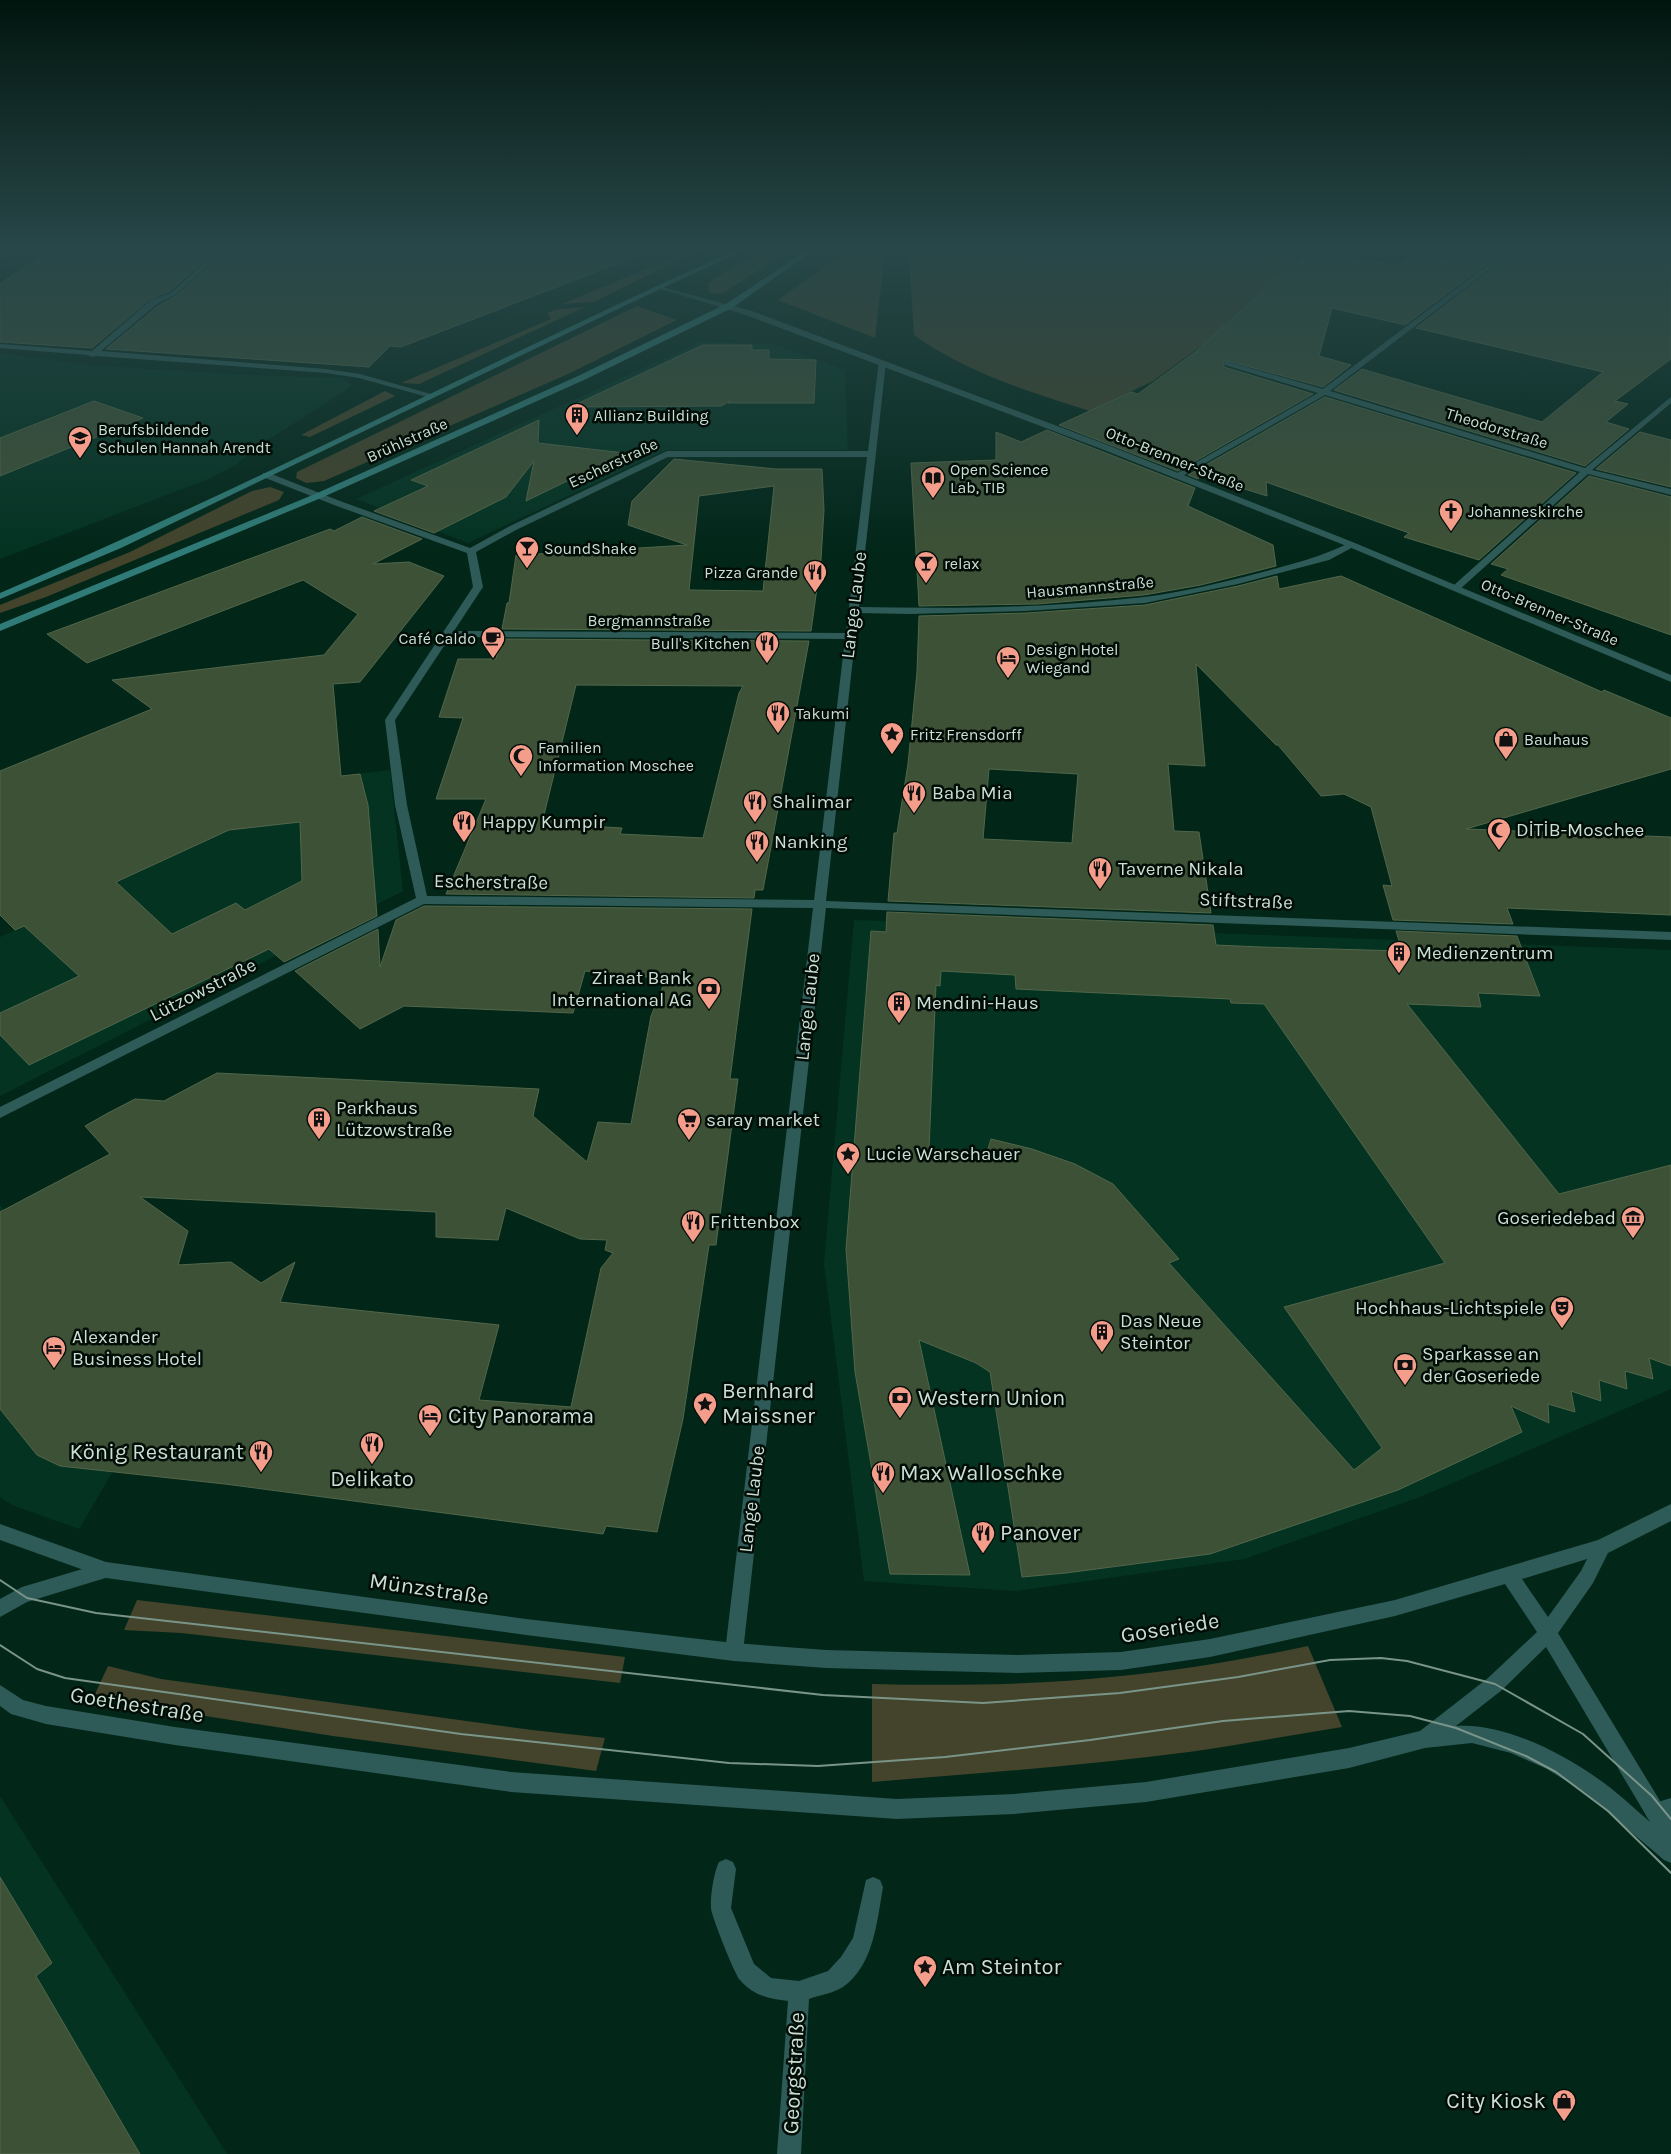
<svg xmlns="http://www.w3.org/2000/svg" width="1671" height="2154" viewBox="0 0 1671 2154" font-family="Karla,sans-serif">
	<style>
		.built { fill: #043322 }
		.green { fill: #43442b }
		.building { fill: #3d5136; stroke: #52664a; fill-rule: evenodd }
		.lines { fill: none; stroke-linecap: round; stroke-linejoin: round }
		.pedestrian { fill: #2e5a57; fill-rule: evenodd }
		.minor { fill: #2e5a57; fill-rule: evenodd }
		.tertiary { fill: #2e5a57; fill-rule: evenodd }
		.secondary { fill: #307b77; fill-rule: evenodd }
		.tram { stroke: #7a9489; stroke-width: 2 }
		.labels { text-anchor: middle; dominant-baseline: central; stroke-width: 5; stroke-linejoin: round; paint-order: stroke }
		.far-poi-label { font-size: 16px; fill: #cbdfd5; stroke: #020d07; text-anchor: start }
		.far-street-label { font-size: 16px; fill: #cbdfd5; stroke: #020d07 }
		.street-label { font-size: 19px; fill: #cbdfd5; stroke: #020d07 }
		.poi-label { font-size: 19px; fill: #cbdfd5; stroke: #020d07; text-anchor: start }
		.near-poi-label { font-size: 22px; fill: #cbdfd5; stroke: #020d07; text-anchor: start }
		.near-street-label { font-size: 22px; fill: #cbdfd5; stroke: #020d07 }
	</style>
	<rect width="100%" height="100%" fill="#022719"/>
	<g class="built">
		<path d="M700,342l73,2 72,26 3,80h-182l-198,93 -112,-44z"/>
		<path d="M0,353l89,12 160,10 94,3 9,8 -95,61 -20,17 -26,14 -211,81z"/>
		<path d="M390,770l13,121 -403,205v-159l229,-107 -45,-35z"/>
		<path d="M854,920l817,30v439l-251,108 -176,62 -228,32 -152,-10 -40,-317z"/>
		<path d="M0,1205l133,159 42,2 -96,163 -67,-24 -12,-8z"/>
		<path d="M0,1796l227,358h-227z"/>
	</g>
	<g class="green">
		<path d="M766,250h24l-67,43 -10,1 -4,-2 -1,-8 5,-5z"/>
		<path d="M848,250h37l-10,88 -97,-38z"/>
		<path d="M917,250h388l-9,6 -8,15 -63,54 -2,5 -70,51 -63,30c-60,-19 -125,-39 -176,-76l-5,-79z"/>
		<path d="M680,255l4,2 -90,45 -32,2z"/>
		<path d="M637,306l40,14 -109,54 -244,107 -18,2 -10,-5 1,-6z"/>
		<path d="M585,307l-166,77 -18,-1 150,-64 -4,-6 7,-3z"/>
		<path d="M385,391l10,5 -85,41 -9,-2z"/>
		<path d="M270,487l14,5 -5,8 -233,97 -46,16v-8l130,-53 122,-61z"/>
		<path d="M137,1600l488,57 -5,26 -439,-50 -57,-3z"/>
		<path d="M1308,1646l34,81c-51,8 -102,18 -153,25 -105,14 -211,21 -317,30v-98c83,2 166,1 249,-8 63,-6 125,-17 187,-30z"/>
		<path d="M108,1666l53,13 371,51 73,8 -9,33 -263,-35 -216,-34 -22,-8z"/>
	</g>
	<g class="building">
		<path d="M49,250h167l-46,41 -20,8 -58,49 -92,-6v-58z"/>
		<path d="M228,250h417v3l-244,94 -11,-1 -21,21 -263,-18 52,-43 18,-10z"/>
		<path d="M1310,250l87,16 19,-13 33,6 1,-9h55l-100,75 -73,-17 -13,48 32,9 -28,22 -99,-27v7l89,27 -135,77 -119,-46 72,-33 7,2 57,-42z"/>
		<path d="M1517,250h154v109l-56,42 13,3 -22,18 23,7 -44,37 -251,-76 28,-21 180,53 61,-50 -187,-44z"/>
		<path d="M703,345h49v5h17v9l47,1 -2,43h-86l2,-2 -9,5 -151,1z"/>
		<path d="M1325,397l251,76 -97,87 -75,-23 5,-4 -143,-51 1,14 -67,-21 -2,4 -10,-4z"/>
		<path d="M94,401l49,17 -143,58v-38z"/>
		<path d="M539,420l-1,23 87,10 -99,48 8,-40 -28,36 -72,36 -60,-22 54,-25 -17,-6z"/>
		<path d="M1047,430l148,58 -7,18 85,39 3,21 -75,19 -57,10 -107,9 -118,2 -8,-143 85,-3v-28l25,10z"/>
		<path d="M1640,432l31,8v47l-75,-18z"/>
		<path d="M674,459l102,10h46l2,41 -3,49 -10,72 -309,-2 5,-26h2l7,-48 39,-2 68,1 1,-5 63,-4 -59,-20 4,-24zM774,486l-11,105 -74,-1 10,-94z"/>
		<path d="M1589,476l82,21v138l-170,-60 7,-6 -17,-5z"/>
		<path d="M362,517l60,22 -49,25 36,-2 35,14 -84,106 -27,2 8,92 19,-2 8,31 9,111 -93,46 -15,-13 -240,116 -29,-30v-22l79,-37 -55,-50 -9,4 -15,-15v-144l152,-62 -40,-29 212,-25 34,-41 -55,-34 -216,83 -40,-29 283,-105 4,2zM300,822l2,59 -57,29 -9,-7 -64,31 -56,-52 113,-52z"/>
		<path d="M1277,576l2,13 62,-13 261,116 2,-2 67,28v51l-205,60 205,8v78l-164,-7 6,16 -120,-4 -10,-35 9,1 -21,-79 -27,-13 -23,2 -43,-51h-2l-80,-81 9,102 -37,-2 6,67 25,1 12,81 -323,-12 6,-68h3l11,-69 9,-92 2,-56 107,-3 119,-8 93,-19zM989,769l89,5 -6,69 -89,-4z"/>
		<path d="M500,639l309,2 -46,249h-8l-1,8 -308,-4 40,-95h-50l27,-81 -24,-1 19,-58h38zM576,685l167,1 -4,7 -36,145 -83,-4 2,-6 -69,-4 2,-4 -12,-1z"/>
		<path d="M424,906l328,3 -22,170h8l-22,166h-7l-26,174 -26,113 -51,-6 -3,8 -378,-50 -165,-18 -23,-11 -37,-46v-197l110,-58 -25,-28 23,-13 27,-14 29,2 53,-28 322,16 -6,27 54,46 11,-40 33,2 20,-108 15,-37 -81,-8 -12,42 -169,-7 -44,23 -65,-58 83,-42 2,38 16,-47zM140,1197l296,15v25l62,3 8,-32 74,31 27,1 -2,10 8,3 -12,15 -30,139 -92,-7 20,-75 -219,-23 15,-40 -34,21 -30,-21 -53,3 10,-34z"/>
		<path d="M887,912l326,13 3,20 45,2 141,4 -6,-20 121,5 23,60 -62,-3 3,14 -74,-3 152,190 112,-29v201l-22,-8 4,21 -28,-8 2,18 -28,-9 2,21 -30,-10 4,21 -27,-8 1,19 -38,-17 11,26 -124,58 -188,64 -144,19 -44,4 -32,-205 -14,-9 -57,-23 51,235 -80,-1 -35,-202 -9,-123 25,-318 15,1zM941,971l74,4 1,14 214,10 1,4 33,1 181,259 -161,44 98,141 -28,22 -185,-207 10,-4 -66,-75 -38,-20 -43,-15 -41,-10 -4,13 -58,-3 7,-164 4,1z"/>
		<path d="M0,1877l52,86 -16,13 104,178h-140z"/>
	</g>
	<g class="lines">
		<g class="pedestrian">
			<path d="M1671,1798v20l-16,4 -7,-3 -3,-7 3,-7z"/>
			<path d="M726,1859l7,3 3,7 -5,39 23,56 17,14 28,3 29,-10 13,-14 12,-19 13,-58 7,-3 7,3 3,7c-6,34 -9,78 -40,100 -9,6 -23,8 -34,12l-8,155h-24l11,-153c-20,-2 -35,-6 -48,-21 -5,-5 -29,-65 -29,-72 -1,-12 3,-36 8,-46z"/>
		</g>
		<g class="minor">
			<path d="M7,250h7l-14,9v-5z"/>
			<path d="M219,250h7l-51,45 -18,9 -56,47 225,18 34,5 71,20v4l-72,-20 -33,-5 -230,-17 -4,1 -4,-2 -88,-7v-4l92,7 59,-51 20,-7z"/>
			<path d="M695,250h11l25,7 -3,2z"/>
			<path d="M1508,250h7l-185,141 255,77 86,-71v6l-79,67 79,19v6l-83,-21 -129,116 -3,1 -5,-3 2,-2 127,-114 -255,-77 -146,83 -7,-2 146,-83 -93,-28v-4l98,28z"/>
			<path d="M879,360l7,2 -27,245c94,2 191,1 285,-10 35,-4 80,-15 115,-24 33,-9 59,-15 90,-30l3,-1 5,3 -28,15 -91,24 -93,19 -119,8 -116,3 -52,-1 -32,288 845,31v8l-845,-32 -83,744 -2,6 -7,3 -7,-3 -2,-6 88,-744 -389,-4 -424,214v-11l416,-209 -21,-93 -10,-85 88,-133 -6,-34 -133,-48 -71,-28v-4h6l71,28 130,47 40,-22 157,-75h201zM668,457h199l-21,176 -392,-2 29,-44 -7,-35 40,-22zM450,637l395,2 -31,261 -387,-4 -20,-91 -12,-85z"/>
			<path d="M106,1562l6,2 3,6 -3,6 -85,26 -27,15v-18l22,-12z"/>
		</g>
		<g class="tertiary">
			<path d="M658,286l94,25 353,133 250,99 316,132v7l-322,-135 -250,-99 -353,-133 -88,-27z"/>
			<path d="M1671,1504v17l-63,32 -15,30 -35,50 113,186v44l-7,-3 -80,-68 -37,-23 -36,-16 -39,-10 -47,5 -76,20 -203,34 -132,12 -117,5 -386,-27 -336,-47 -129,-21 -35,-10 -11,-8v-21l23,15 23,6 129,21 336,45 386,27 117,-5 132,-12 203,-34 71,-17 68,-53 49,-46 -32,-48 -110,32 -185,41 -89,13 -104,3 -191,-5 -92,-7 -208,-26 -420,-57 -106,-38v-16l106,38 420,57 208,24 92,7 191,5 104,-3 89,-13 185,-39 203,-60zM1587,1559l-6,12 -33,46 -26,-38zM1546,1647l104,175c-17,-15 -34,-31 -53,-44 -36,-26 -96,-56 -141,-52l46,-36z"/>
		</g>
		<g class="secondary">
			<path d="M736,250h8l-122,57 -501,241 -121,51v-6c249,-106 489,-232 736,-343z"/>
			<path d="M807,250h7l-82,58 -148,72 -263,118 -321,133v-7l315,-130 263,-118 148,-72z"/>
		</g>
		<g class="tram">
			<path d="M0,1580l27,18 69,15 727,82 160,8 137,-10 118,-16 92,-17 51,-2 26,3 88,23 88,50 69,62 19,23"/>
			<path d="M0,1645l37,24 28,9 396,56 268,29 89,3 127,-9 145,-17 133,-19 126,-10 61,5 46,12 70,28 30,16 52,39 63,62"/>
		</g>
	</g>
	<linearGradient id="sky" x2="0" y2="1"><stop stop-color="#01150e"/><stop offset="0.45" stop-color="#284749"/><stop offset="1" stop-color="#284749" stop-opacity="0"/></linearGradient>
	<rect width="1671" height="551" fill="url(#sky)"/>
	<defs>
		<g id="building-pin" transform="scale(1.25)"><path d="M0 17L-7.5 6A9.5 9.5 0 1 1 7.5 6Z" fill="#f49d8b" stroke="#020d07"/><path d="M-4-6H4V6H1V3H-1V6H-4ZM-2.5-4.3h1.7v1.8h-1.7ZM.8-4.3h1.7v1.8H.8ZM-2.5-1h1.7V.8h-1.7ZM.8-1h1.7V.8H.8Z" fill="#111"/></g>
		<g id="university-pin" transform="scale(1.25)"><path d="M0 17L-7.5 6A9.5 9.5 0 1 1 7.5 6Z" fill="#f49d8b" stroke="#020d07"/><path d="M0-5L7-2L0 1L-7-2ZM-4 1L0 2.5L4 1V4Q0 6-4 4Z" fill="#111"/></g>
		<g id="library-pin" transform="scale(1.25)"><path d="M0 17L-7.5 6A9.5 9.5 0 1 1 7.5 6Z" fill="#f49d8b" stroke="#020d07"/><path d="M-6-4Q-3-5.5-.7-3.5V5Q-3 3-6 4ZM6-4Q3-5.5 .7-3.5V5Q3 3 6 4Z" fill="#111"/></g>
		<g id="church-pin" transform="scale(1.25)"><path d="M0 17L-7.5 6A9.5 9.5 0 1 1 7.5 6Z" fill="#f49d8b" stroke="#020d07"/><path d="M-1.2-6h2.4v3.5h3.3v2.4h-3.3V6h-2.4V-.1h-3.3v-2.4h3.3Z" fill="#111"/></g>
		<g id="bar-pin" transform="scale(1.25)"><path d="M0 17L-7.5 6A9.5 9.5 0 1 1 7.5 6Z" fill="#f49d8b" stroke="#020d07"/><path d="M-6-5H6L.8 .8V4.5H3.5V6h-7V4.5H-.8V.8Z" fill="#111"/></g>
		<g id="restaurant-pin" transform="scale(1.25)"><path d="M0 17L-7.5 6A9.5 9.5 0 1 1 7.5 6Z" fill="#f49d8b" stroke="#020d07"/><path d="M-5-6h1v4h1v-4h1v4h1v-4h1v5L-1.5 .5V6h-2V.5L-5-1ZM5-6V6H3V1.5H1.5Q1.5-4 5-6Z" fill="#111"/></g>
		<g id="cafe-pin" transform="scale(1.25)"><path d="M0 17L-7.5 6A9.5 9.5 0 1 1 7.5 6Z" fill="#f49d8b" stroke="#020d07"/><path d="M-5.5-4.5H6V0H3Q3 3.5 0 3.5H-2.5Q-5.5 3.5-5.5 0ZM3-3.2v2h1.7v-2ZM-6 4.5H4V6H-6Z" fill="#111"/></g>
		<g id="hotel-pin" transform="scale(1.25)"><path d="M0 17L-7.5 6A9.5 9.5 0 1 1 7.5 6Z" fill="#f49d8b" stroke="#020d07"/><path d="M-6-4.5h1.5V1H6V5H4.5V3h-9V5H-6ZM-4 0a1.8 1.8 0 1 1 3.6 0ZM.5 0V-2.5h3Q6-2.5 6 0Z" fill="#111"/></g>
		<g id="sight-pin" transform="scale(1.25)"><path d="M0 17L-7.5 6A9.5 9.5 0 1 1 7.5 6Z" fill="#f49d8b" stroke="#020d07"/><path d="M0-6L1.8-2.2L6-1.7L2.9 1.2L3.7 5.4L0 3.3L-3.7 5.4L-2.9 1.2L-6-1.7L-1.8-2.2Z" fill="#111"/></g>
		<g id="shop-pin" transform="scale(1.25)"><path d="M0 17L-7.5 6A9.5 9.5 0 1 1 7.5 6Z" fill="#f49d8b" stroke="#020d07"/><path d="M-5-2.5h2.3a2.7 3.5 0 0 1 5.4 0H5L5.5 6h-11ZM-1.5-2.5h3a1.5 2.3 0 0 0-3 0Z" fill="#111"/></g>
		<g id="mosque-pin" transform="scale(1.25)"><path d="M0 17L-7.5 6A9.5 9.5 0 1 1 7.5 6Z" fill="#f49d8b" stroke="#020d07"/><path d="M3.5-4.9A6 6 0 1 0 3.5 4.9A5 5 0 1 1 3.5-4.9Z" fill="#111"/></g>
		<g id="bank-pin" transform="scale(1.25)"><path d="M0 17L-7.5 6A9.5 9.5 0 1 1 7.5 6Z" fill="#f49d8b" stroke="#020d07"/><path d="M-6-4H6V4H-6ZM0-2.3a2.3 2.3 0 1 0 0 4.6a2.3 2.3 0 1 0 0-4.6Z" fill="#111"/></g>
		<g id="supermarket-pin" transform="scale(1.25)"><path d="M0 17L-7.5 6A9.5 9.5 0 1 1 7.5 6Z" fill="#f49d8b" stroke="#020d07"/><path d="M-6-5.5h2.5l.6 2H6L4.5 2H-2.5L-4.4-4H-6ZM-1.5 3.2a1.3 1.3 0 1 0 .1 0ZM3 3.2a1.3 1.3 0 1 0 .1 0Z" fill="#111"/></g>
		<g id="museum-pin" transform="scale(1.25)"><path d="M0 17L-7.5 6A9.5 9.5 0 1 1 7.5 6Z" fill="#f49d8b" stroke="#020d07"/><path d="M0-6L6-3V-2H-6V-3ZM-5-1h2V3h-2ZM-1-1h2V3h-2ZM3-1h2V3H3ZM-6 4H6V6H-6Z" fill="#111"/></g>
		<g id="theatre-pin" transform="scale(1.25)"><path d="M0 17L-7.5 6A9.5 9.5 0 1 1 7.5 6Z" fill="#f49d8b" stroke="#020d07"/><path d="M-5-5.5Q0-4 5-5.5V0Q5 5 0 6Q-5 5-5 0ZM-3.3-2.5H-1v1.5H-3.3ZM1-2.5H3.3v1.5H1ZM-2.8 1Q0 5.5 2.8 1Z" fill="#111"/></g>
	</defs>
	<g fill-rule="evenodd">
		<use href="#building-pin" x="577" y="415"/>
		<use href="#university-pin" x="80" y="438"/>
		<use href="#library-pin" x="933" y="478"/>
		<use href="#church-pin" x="1451" y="511"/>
		<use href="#bar-pin" x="527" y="548"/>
		<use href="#bar-pin" x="926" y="563"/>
		<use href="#restaurant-pin" x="815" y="572"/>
		<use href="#cafe-pin" x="493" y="638"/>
		<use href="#restaurant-pin" x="767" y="643"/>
		<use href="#hotel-pin" x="1008" y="658"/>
		<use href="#restaurant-pin" x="778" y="713"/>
		<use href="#sight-pin" x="892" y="734"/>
		<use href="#shop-pin" x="1506" y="739"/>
		<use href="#mosque-pin" x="521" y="756"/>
		<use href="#restaurant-pin" x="914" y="793"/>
		<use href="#restaurant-pin" x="755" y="802"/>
		<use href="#restaurant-pin" x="464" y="822"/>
		<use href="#mosque-pin" x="1499" y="830"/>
		<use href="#restaurant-pin" x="757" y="842"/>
		<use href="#restaurant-pin" x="1100" y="869"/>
		<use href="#building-pin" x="1399" y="953"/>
		<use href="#bank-pin" x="709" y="989"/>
		<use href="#building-pin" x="899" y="1003"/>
		<use href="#building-pin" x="319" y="1119"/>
		<use href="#supermarket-pin" x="689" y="1120"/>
		<use href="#sight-pin" x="848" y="1154"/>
		<use href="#museum-pin" x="1633" y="1218"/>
		<use href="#restaurant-pin" x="693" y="1222"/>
		<use href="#theatre-pin" x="1562" y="1308"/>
		<use href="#building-pin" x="1102" y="1332"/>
		<use href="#hotel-pin" x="54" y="1348"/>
		<use href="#bank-pin" x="1405" y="1365"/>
		<use href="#bank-pin" x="900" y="1398"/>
		<use href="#sight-pin" x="705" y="1404"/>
		<use href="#hotel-pin" x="430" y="1416"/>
		<use href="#restaurant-pin" x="372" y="1444"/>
		<use href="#restaurant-pin" x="261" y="1452"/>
		<use href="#restaurant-pin" x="883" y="1473"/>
		<use href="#restaurant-pin" x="983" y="1533"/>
		<use href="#sight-pin" x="925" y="1967"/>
		<use href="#shop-pin" x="1564" y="2101"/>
	</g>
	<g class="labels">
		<g class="far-poi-label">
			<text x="594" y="415">Allianz Building</text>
			<text x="98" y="429">Berufsbildende<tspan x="98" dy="18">Schulen Hannah Arendt</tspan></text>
			<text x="950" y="469">Open Science<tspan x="950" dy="18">Lab, TIB</tspan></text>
			<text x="1468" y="511">Johanneskirche</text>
			<text x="544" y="548">SoundShake</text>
			<text x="944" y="563">relax</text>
			<text x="798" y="572" text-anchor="end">Pizza Grande</text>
			<text x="476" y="638" text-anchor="end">Café Caldo</text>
			<text x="750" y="643" text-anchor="end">Bull's Kitchen</text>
			<text x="1026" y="649">Design Hotel<tspan x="1026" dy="18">Wiegand</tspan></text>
			<text x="796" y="713">Takumi</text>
			<text x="910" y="734">Fritz Frensdorff</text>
			<text x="1524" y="739">Bauhaus</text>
			<text x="538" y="747">Familien<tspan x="538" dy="18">Information Moschee</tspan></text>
		</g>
		<g class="far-street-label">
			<text transform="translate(1497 428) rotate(17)">Theodorstraße</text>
			<text transform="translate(407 440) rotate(-24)">Brühlstraße</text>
			<text transform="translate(1175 459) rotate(22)">Otto-Brenner-Straße</text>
			<text transform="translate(613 463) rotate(-25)">Escherstraße</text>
			<text transform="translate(1090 587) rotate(-5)">Hausmannstraße</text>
			<text transform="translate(1550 612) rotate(23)">Otto-Brenner-Straße</text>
			<text x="649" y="620">Bergmannstraße</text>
		</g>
		<g class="street-label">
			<text transform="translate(854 605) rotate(-83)">Lange Laube</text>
			<text transform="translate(491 882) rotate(1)">Escherstraße</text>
			<text transform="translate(1246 901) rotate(2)">Stiftstraße</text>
			<text transform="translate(203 990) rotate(-27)">Lützowstraße</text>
			<text transform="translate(808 1007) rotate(-84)">Lange Laube</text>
			<text transform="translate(752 1499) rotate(-83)">Lange Laube</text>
		</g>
		<g class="poi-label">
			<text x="932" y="793">Baba Mia</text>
			<text x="772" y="802">Shalimar</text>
			<text x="482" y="822">Happy Kumpir</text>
			<text x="1516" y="830">DİTİB-Moschee</text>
			<text x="774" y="842">Nanking</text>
			<text x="1118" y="869">Taverne Nikala</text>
			<text x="1416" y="953">Medienzentrum</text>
			<text x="692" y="978" text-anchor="end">Ziraat Bank<tspan x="692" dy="22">International AG</tspan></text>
			<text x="916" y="1003">Mendini-Haus</text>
			<text x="336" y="1108">Parkhaus<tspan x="336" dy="22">Lützowstraße</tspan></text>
			<text x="706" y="1120">saray market</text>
			<text x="866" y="1154">Lucie Warschauer</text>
			<text x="1616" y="1218" text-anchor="end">Goseriedebad</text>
			<text x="710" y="1222">Frittenbox</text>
			<text x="1544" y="1308" text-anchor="end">Hochhaus-Lichtspiele</text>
			<text x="1120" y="1321">Das Neue<tspan x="1120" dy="22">Steintor</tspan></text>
			<text x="72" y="1337">Alexander<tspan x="72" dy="22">Business Hotel</tspan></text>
			<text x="1422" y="1354">Sparkasse an<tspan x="1422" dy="22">der Goseriede</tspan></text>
		</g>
		<g class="near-poi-label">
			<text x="722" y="1391">Bernhard<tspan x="722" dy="25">Maissner</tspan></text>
			<text x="918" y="1398">Western Union</text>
			<text x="448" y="1416">City Panorama</text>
			<text x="244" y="1452" text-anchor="end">König Restaurant</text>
			<text x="900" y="1473">Max Walloschke</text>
			<text x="372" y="1479" text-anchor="middle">Delikato</text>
			<text x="1000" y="1533">Panover</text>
			<text x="942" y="1967">Am Steintor</text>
			<text x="1546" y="2101" text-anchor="end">City Kiosk</text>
		</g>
		<g class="near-street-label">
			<text transform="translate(429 1589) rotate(8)">Münzstraße</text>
			<text transform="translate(1170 1628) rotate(-9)">Goseriede</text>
			<text transform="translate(137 1705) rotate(9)">Goethestraße</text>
			<text transform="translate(794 2073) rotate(-87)">Georgstraße</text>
		</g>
	</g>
</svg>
